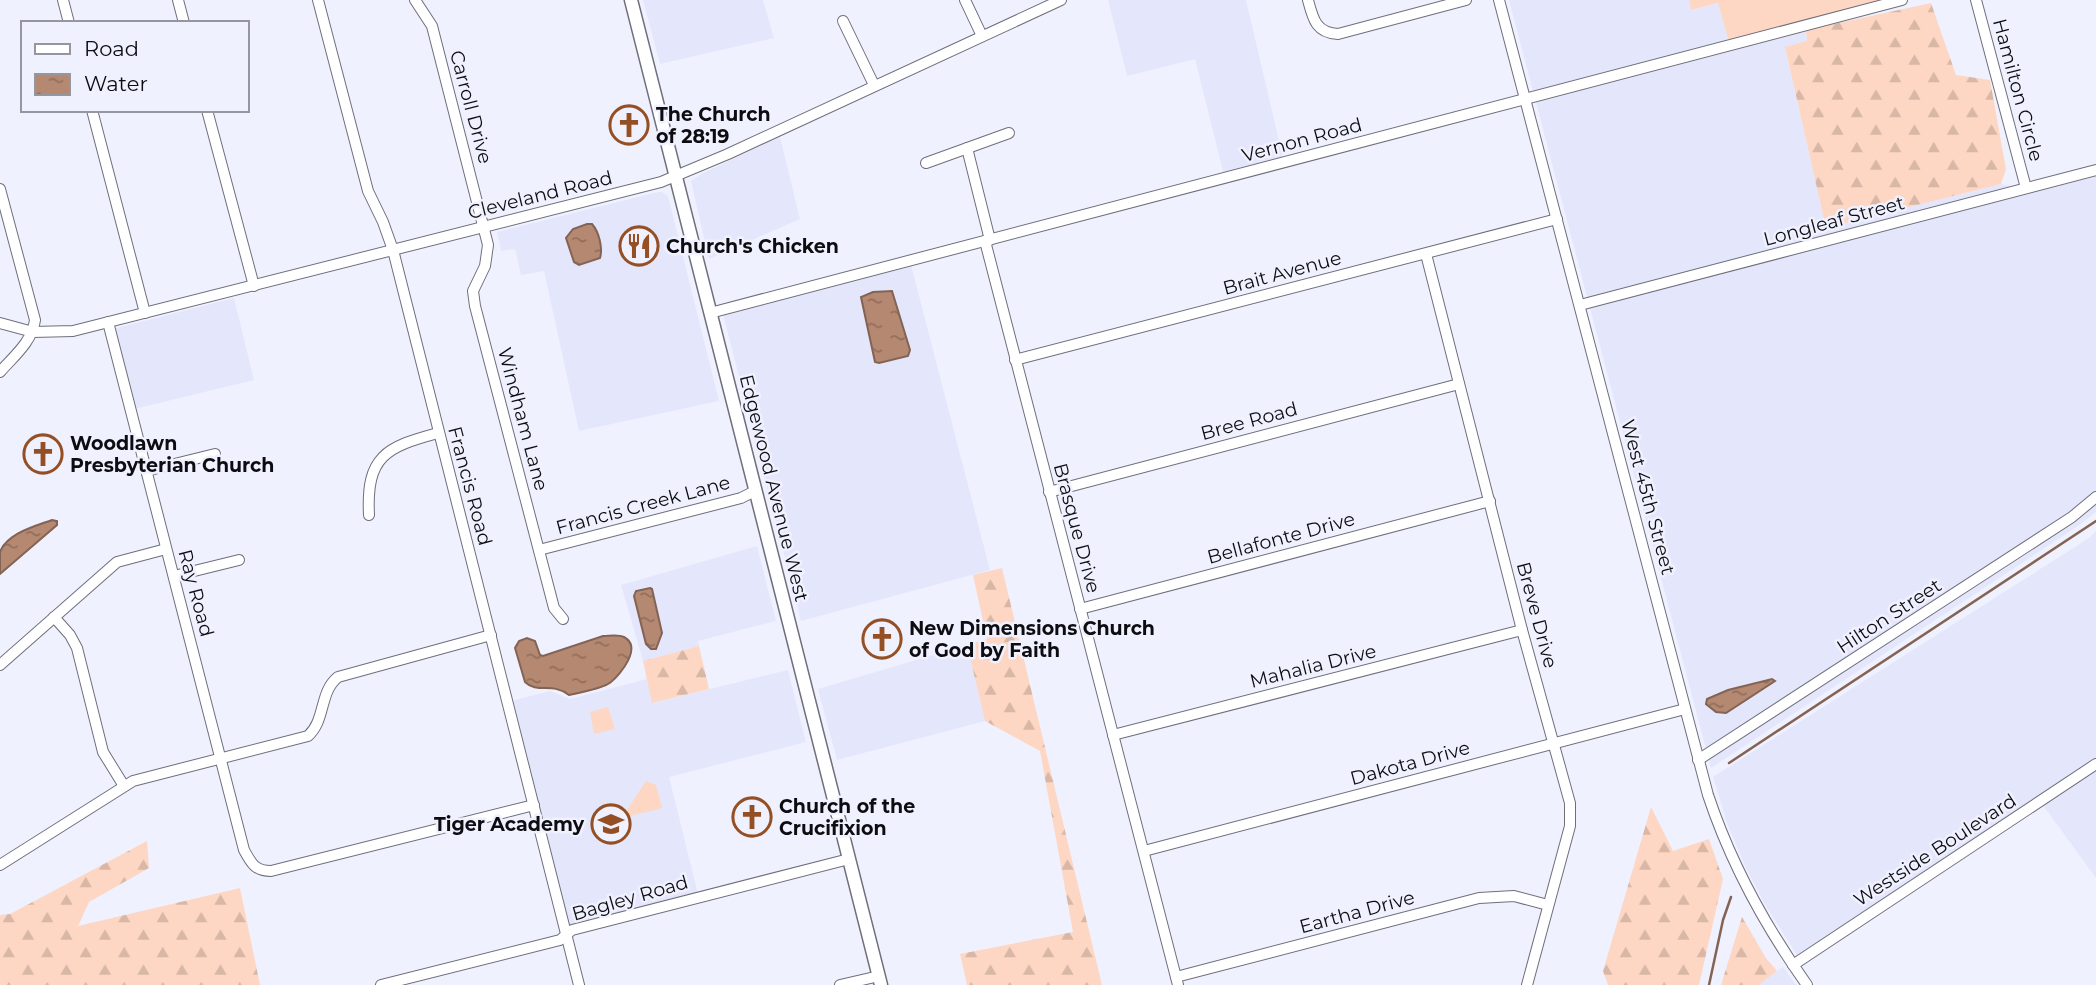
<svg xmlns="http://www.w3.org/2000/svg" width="2096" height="985" viewBox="0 0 2096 985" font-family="Montserrat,sans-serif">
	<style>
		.built { fill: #e4e6fb }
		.green { fill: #fdd7c3 }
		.forest { fill: url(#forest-firs) }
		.water { fill: url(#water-ripples); stroke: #836354; stroke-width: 2 }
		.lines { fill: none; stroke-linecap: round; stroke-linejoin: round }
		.stream { stroke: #836354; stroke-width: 2.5 }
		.minor-casing { stroke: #6f6f7b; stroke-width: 12 }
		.major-casing { stroke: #6f6f7b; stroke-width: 15 }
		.minor { stroke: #fff; stroke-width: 10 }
		.major { stroke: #fff; stroke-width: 12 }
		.labels { text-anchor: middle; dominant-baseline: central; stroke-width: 5; stroke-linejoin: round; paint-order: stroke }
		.street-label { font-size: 19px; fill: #0d0d11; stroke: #f0f1ff }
		.poi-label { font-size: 19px; font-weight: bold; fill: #0d0d11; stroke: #f0f1ff; text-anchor: start }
	</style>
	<defs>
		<pattern id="forest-firs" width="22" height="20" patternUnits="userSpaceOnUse" patternTransform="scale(1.75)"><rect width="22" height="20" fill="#fdd7c3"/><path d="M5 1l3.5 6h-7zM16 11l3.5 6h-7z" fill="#d8b7a6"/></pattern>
		<pattern id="water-ripples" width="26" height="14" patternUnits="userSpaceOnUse" patternTransform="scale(1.75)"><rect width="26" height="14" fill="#b58871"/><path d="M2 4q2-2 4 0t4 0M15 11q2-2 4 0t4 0" fill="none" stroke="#926e5b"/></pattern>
	</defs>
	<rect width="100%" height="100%" fill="#f0f1ff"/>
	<g class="built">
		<path d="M643,0h120l11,38 -114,26z"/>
		<path d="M1108,0h138l37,158 -59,17 -29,-116 -68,17z"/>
		<path d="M1509,0h180l3,10 26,-7 11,38 76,-20 2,20 -22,7 41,180 175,-44 10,2 85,-22v348l-18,14 -367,242z"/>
		<path d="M780,137l20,82 -91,40 -18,-78 12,-8z"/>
		<path d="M658,192h4l6,4 51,205 -140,30 -35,-160 -23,4 -6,-26 -14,2 -4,-19z"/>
		<path d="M909,257l81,313 -189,51 -80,-315z"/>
		<path d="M234,298l20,82 -128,31 -21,-80z"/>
		<path d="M2096,531v347l-59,-81 -240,158 -33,-52 -20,-39 -17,-41 -14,-46 376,-239z"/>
		<path d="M757,546l19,75 -78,20 1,5 -56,15 -22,-76z"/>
		<path d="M967,645l18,76 -148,39 -19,-71z"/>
		<path d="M788,670l18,72 -137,35 29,117 -129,32 -58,-225 39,-10 20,8 77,-20 6,24z"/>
		<path d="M1783,967l13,18h-37l18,-14z"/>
	</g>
	<g class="green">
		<path d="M1689,0h197l-157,42 -11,-39 -27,7z"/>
		<path d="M608,707l7,22 -21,5 -4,-22z"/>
		<path d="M646,781l10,4 6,22 -3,2 -30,7 -2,-6z"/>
	</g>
	<g class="forest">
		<path d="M1931,3l25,72 34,5 16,89 -5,15 -175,44 -41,-181 22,-6 -1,-11z"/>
		<path d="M1002,568l100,417h-135l-7,-31 113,-22 -33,-181 -55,-30 -18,-76 20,-6 -14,-64z"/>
		<path d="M699,646l10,43 -57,14 -9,-42z"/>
		<path d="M1651,807l22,44 36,-12 14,40 -24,106h-91l-5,-14z"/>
		<path d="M147,841l2,27 -60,34 -11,24 162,-38 20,97h-260v-70l10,-1z"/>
		<path d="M1742,917l24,41 11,13 -18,14h-38z"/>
	</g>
	<g class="water">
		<path d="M587,224h5c7,8 11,24 8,34l-21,7 -5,-3 -8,-24 7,-9z"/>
		<path d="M892,291l18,59 -2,6 -29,7 -4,-1 -14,-65 12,-5z"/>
		<path d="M52,520l5,1v4l-57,49c0,-6 0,-16 0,-22 7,-19 36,-26 52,-32z"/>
		<path d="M650,588l2,1 10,44 -6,16h-5l-5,-5 -12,-48 2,-5z"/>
		<path d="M603,636c6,0 15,-2 21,1 19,10 -4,38 -13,45 -7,6 -32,11 -42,13 -16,-13 -32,-1 -44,-13l-10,-34 4,-7 8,-3 8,3 5,14 3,1z"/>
		<path d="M1772,679l3,2 -49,32 -10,-1 -10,-8 1,-5 21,-9z"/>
	</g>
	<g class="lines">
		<g class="stream">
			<path d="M1729,763l367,-242"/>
			<path d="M1709,985l14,-65 8,-23"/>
		</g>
		<g class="minor-casing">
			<g id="minor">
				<path d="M63,0l6,23"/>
				<path d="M178,0l6,23"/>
				<path d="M318,0l50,191 15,31 10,28 186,735"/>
				<path d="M415,0l17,26 56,219 -3,21 -12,25 2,15 79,302 9,11"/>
				<path d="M965,0l17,36"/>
				<path d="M1308,0c5,19 8,33 30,34l128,-34"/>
				<path d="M1499,0l209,795c23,69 57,131 99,190"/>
				<path d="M1976,0l50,188"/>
				<path d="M843,21l31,64"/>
				<path d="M92,110l53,203"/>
				<path d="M207,110l47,176"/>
				<path d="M967,148l23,92"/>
				<path d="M926,163l83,-30"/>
				<path d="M0,189l35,131c-3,22 -21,36 -35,52"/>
				<path d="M985,241l193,744"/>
				<path d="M1426,254l96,376 48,173v23l-43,159"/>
				<path d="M1580,305l516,-135"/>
				<path d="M710,313l1192,-313"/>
				<path d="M108,322l136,528c7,13 11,21 27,21l263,-66"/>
				<path d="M0,323l33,9 40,-1 588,-149 67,-28 333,-154"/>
				<path d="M1015,360l542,-141"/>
				<path d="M146,471l69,-17"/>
				<path d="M1049,492l410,-108"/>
				<path d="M369,515c-3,-59 17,-68 69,-82"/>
				<path d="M539,550l202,-52 14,-7"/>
				<path d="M174,576l65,-16"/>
				<path d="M1080,609l410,-108"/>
				<path d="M54,617l16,18 7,13 26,104 21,34"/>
				<path d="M0,665l117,-103 49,-13"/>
				<path d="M1113,735l409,-105"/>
				<path d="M1698,760l374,-243 24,-20"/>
				<path d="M1144,851l541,-142"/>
				<path d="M0,865l133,-84 175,-45c18,-16 11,-44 30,-59l153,-42"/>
				<path d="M1793,965l303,-201"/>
				<path d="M1176,977l303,-79 35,-2 34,9"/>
				<path d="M381,985l179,-45 12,-10 277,-71"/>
				<path d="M840,985l39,-9"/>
			</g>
		</g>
		<g class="major-casing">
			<path id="major" d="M631,0l250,985"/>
		</g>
		<use href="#minor" class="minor"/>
		<use href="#major" class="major"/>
	</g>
	<defs>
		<g id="church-ring" transform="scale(2.0125)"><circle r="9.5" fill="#f0f1ff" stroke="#944f25" stroke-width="1.5"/><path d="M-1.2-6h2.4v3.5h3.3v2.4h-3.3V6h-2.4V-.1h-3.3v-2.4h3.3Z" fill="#944f25"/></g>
		<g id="restaurant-ring" transform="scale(2.0125)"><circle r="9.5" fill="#f0f1ff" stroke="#944f25" stroke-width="1.5"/><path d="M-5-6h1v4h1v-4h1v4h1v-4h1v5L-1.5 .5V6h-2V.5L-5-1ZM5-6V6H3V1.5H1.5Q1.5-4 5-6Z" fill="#944f25"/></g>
		<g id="school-ring" transform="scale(2.0125)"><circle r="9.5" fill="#f0f1ff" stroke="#944f25" stroke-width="1.5"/><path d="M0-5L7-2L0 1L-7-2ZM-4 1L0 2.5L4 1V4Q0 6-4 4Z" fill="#944f25"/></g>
	</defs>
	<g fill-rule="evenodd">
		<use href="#church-ring" x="629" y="125"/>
		<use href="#restaurant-ring" x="639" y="246"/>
		<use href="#church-ring" x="43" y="454"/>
		<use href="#church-ring" x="882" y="639"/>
		<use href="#church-ring" x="752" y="817"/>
		<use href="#school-ring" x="611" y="824"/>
	</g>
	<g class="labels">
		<g class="street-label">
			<text transform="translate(2018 90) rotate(75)">Hamilton Circle</text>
			<text transform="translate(471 107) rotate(75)">Carroll Drive</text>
			<text transform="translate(1302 140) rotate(-15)">Vernon Road</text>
			<text transform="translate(540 195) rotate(-14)">Cleveland Road</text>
			<text transform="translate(1834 221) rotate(-15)">Longleaf Street</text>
			<text transform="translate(1282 273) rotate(-15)">Brait Avenue</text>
			<text transform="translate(523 419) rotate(75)">Windham Lane</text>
			<text transform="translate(1249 421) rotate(-15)">Bree Road</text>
			<text transform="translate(470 486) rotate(75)">Francis Road</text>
			<text transform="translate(774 488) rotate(76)">Edgewood Avenue West</text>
			<text transform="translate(1648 497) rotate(75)">West 45th Street</text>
			<text transform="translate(643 505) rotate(-15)">Francis Creek Lane</text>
			<text transform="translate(1077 528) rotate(75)">Brasque Drive</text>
			<text transform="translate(1281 538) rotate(-15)">Bellafonte Drive</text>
			<text transform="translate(196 593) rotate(75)">Ray Road</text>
			<text transform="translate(1537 615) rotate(75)">Breve Drive</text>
			<text transform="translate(1889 616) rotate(-33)">Hilton Street</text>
			<text transform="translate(1313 666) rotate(-14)">Mahalia Drive</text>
			<text transform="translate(1410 763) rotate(-15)">Dakota Drive</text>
			<text transform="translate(1935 850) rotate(-33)">Westside Boulevard</text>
			<text transform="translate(630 898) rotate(-16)">Bagley Road</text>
			<text transform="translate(1357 912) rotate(-15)">Eartha Drive</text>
		</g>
		<g class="poi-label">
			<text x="656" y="114">The Church<tspan x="656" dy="22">of 28:19</tspan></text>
			<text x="666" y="246">Church's Chicken</text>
			<text x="70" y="443">Woodlawn<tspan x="70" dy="22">Presbyterian Church</tspan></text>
			<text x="909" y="628">New Dimensions Church<tspan x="909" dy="22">of God by Faith</tspan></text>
			<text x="779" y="806">Church of the<tspan x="779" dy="22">Crucifixion</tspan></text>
			<text x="584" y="824" text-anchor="end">Tiger Academy</text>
		</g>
	</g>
	<rect x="21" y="21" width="228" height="91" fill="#f0f1ff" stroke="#9596a0" stroke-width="2"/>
	<rect x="35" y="44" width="35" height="10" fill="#ffffff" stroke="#9596a0" stroke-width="2"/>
	<text x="84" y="56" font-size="21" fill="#0d0d11">Road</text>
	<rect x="35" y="74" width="35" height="21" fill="url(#water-ripples)" stroke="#9596a0" stroke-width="2"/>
	<text x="84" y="91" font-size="21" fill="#0d0d11">Water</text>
</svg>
